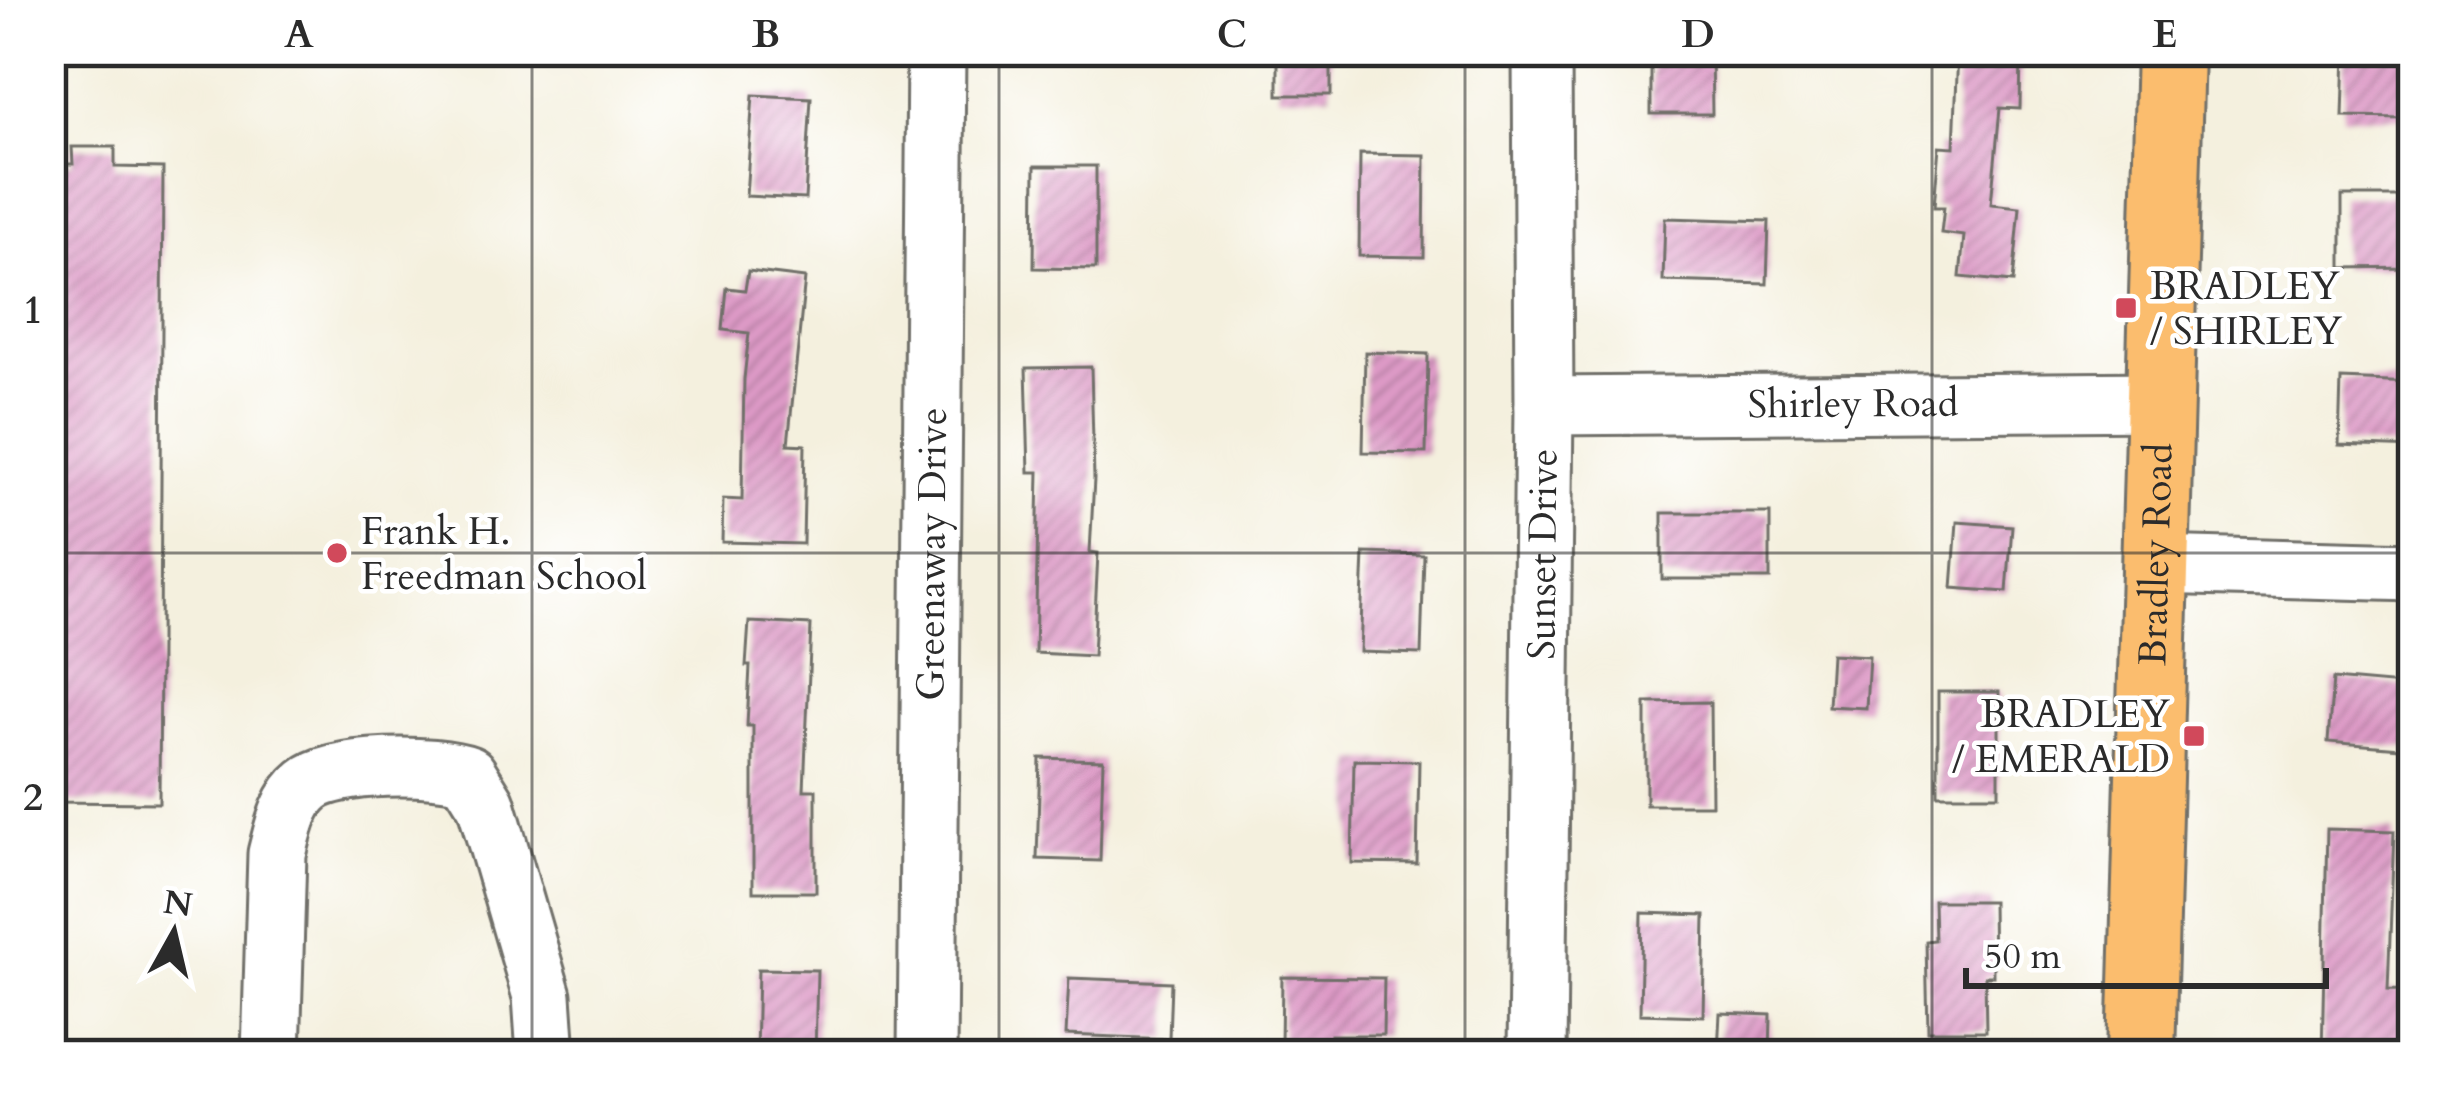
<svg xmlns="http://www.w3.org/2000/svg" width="2464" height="1106" viewBox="0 0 2464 1106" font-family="Cardo,serif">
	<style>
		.building { fill: url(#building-hatch) }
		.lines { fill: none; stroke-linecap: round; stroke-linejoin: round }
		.minor-casing { stroke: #71706a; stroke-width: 63 }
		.major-casing { stroke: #71706a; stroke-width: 72 }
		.minor { stroke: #fff; stroke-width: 57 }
		.major { stroke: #fbbd6e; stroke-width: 66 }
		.grid { fill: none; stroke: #2b2b2b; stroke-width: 3; stroke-opacity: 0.55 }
		.poi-dot { fill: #d1495b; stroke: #fff; stroke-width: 4.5 }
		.labels { text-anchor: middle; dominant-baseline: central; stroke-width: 9; stroke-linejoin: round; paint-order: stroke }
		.poi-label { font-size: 39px; fill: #2b2b2b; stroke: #fff; text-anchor: start }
		.street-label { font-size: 39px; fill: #2b2b2b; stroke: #fff }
		.neatline { fill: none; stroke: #2b2b2b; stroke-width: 4.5 }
		.grid-label { font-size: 39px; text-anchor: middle; font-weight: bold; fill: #2b2b2b }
	</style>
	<defs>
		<pattern id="building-hatch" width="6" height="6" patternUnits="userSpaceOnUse" patternTransform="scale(3)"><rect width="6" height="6" fill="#dd9ac6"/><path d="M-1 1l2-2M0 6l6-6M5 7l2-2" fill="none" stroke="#b37ea1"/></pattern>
	</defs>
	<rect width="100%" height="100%" fill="#fff"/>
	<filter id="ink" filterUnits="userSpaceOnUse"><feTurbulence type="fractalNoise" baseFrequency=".00833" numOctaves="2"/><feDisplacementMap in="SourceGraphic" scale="24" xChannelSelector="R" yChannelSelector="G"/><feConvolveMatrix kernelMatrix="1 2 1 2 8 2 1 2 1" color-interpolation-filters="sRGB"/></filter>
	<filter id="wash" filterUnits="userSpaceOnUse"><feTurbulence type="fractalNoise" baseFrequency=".004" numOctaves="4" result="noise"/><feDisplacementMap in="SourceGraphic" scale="48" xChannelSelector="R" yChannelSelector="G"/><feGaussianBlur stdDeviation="2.7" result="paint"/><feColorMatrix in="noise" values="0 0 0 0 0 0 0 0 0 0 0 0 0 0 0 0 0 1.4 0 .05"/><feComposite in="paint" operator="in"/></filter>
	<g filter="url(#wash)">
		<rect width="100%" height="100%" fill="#f4f0de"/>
		<g id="blocks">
			<g class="building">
				<rect x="1278" y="51" width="53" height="44"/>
				<path d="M1651,51h60l1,63h-61z"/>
				<path d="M1958,51h63l-1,58 -20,-1 -9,96 29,3 -7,75 -53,-5 4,-41 -23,-3 3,-26h-10l5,-61 15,1z"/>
				<path d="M2345,51h63l-2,67 -63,-1z"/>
				<path d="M753,95l58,3 -6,101 -59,-3z"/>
				<path d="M72,147h43v20l48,1 -4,635 -108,-1v-638h22z"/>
				<path d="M1360,154l65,1 -1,102 -65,-1z"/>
				<path d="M1035,166h61v103l-62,-1z"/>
				<path d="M2342,196h69v71l-69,1z"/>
				<path d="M1665,218l104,3 -2,63 -104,-3z"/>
				<path d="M748,271l57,7 -17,166 17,1 -2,99 -81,-2 1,-43 19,1 2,-121 5,-46 -26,-3 4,-42 18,2z"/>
				<path d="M1365,352l63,2 -2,99 -63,-1z"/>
				<path d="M1091,367l3,112 -4,73 8,1 -5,103 -58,-3 4,-181h-10l-3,-104z"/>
				<path d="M2341,379l72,3v66l-74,-3z"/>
				<rect x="1662" y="513" width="108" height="66"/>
				<path d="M1957,522l55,4 -5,66 -55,-4z"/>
				<path d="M1364,553l60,2 -3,99 -61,-2z"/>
				<path d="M749,622l62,3 -7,165h12v102h-63v-166h-6l3,-60h-4z"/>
				<path d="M1831,654l38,2 -3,52 -38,-2z"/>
				<path d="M2333,679l80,7v63l-85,-7z"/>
				<rect x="1938" y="692" width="61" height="103"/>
				<path d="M1710,702l1,103h-65v-102z"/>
				<path d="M1040,758l63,2 -3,101 -63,-2z"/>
				<path d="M1354,760l65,1 -2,103 -65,-1z"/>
				<path d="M2327,829l67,2 -6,159 25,1v64h-91z"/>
				<path d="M1934,901h58l1,75h-8l1,55h-58l-2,-90 9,-1z"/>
				<path d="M1642,913l63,2 -2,101 -63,-2z"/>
				<path d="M758,969l59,1 -2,85h-59z"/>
				<path d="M1282,977l102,1 -1,57h-52v12l-50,-1z"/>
				<path d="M1069,978l102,4 -2,57 -103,-4z"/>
				<path d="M1720,1013l51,2 -1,38 -52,-2z"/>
			</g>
		</g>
	</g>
	<g filter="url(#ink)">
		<use href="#blocks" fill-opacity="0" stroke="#71706a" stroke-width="3"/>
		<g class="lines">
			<g class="minor-casing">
				<g id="minor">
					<path id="s1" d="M1544,406l616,-5"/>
					<path d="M2156,565l257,7"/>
					<path d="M271,1055l6,-201c6,-23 11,-53 31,-69 27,-22 128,-22 160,-10l18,29 56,192 4,59"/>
					<path id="s2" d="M927,1055l9,-1004"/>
					<path id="s3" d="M1537,1055l7,-649 -2,-355"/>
				</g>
			</g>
			<g class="major-casing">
				<g id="major">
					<path id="s4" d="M2141,1055l29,-1004"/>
				</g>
			</g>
			<use href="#minor" class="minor"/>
			<use href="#major" class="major"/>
		</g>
	</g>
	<path class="grid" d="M532,51v1004M999,51v1004M1465,51v1004M1932,51v1004M51,553h2362"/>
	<g class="poi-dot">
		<rect x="2114" y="296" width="24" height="24" rx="6"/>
		<circle cx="337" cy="553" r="12"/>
		<rect x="2182" y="724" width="24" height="24" rx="6"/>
	</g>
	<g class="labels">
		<g class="poi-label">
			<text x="2150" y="286">BRADLEY<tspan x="2150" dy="45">/ SHIRLEY</tspan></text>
			<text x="361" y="531">Frank H.<tspan x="361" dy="45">Freedman School</tspan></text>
			<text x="2170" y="714" text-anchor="end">BRADLEY<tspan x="2170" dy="45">/ EMERALD</tspan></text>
		</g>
		<g class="street-label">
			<text stroke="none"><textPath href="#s1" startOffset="309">Shirley Road</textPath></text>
			<text stroke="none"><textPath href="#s2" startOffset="501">Greenaway Drive</textPath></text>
			<text stroke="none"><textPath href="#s3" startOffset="501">Sunset Drive</textPath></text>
			<text stroke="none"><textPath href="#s4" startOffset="501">Bradley Road</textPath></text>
		</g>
	</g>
	<rect width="2464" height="1106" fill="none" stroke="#fff" stroke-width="132"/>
	<g transform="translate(174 932) rotate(8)" stroke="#ffffff" stroke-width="9" paint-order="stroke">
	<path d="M0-9L21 45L0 30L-21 45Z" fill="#2b2b2b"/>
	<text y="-18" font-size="33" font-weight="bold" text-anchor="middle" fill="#2b2b2b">N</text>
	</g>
	<path d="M1966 968v18h360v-18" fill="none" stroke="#2b2b2b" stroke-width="6"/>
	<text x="1984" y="968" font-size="36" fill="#2b2b2b" stroke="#ffffff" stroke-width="9" paint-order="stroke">50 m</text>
	<rect x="66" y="66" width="2332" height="974" class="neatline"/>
	<g class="grid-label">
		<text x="299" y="47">A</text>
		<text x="766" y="47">B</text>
		<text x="1232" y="47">C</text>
		<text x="1698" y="47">D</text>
		<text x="2165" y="47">E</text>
		<text x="33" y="323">1</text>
		<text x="33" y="810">2</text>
	</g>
</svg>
